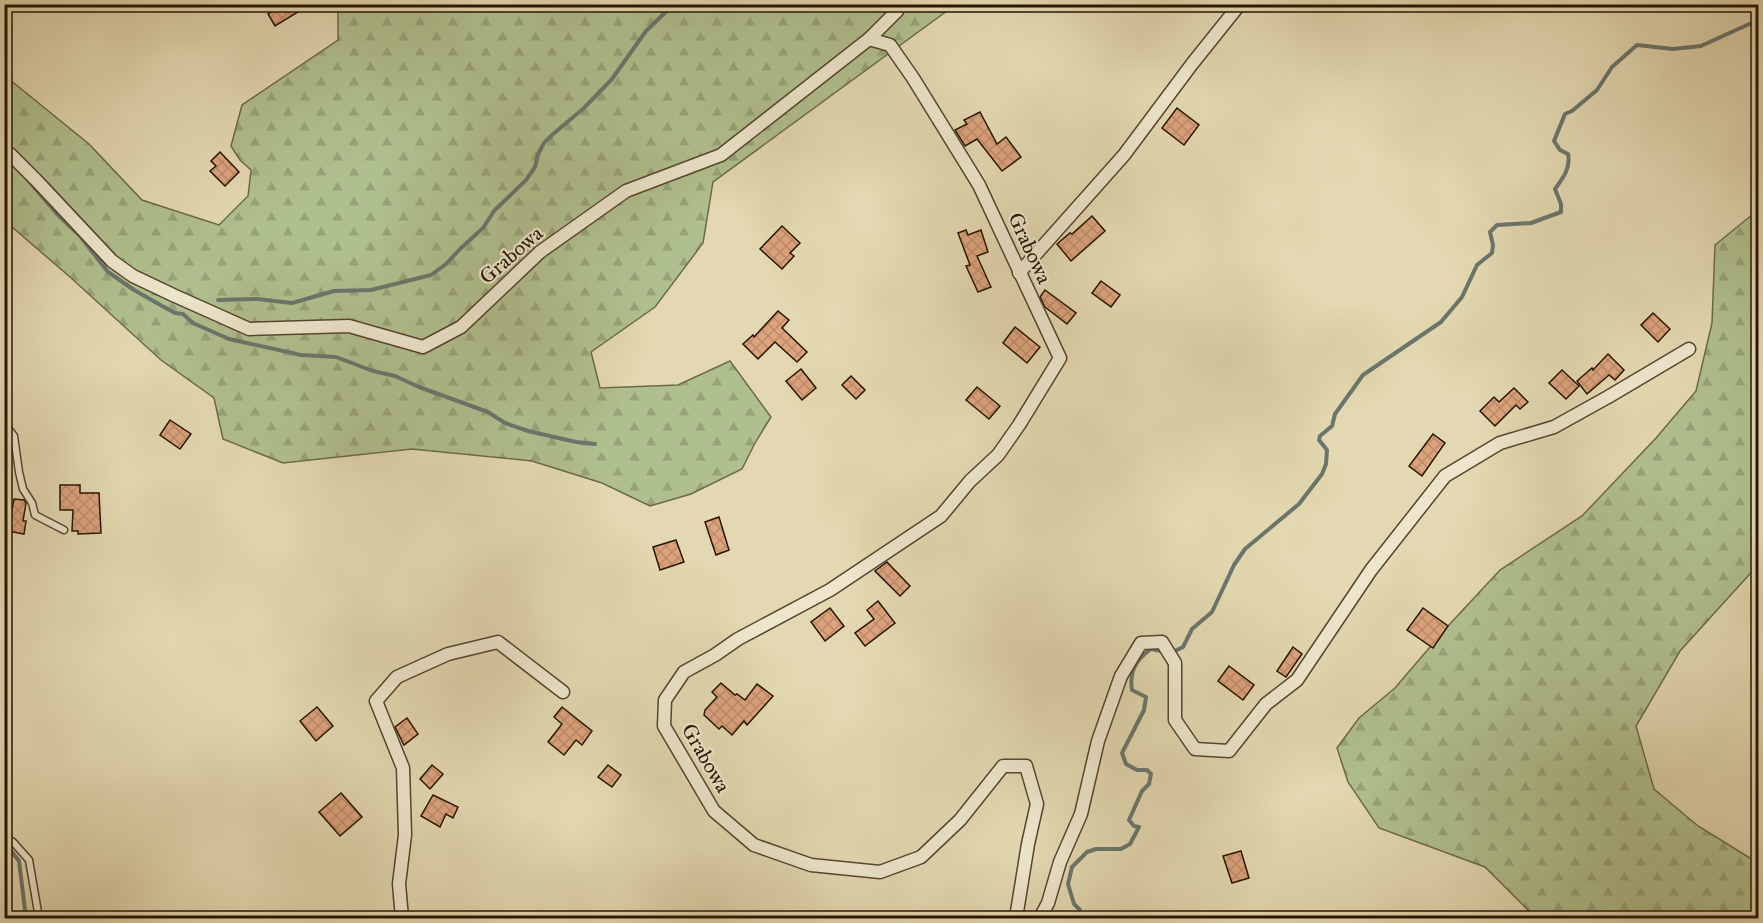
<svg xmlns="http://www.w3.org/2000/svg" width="1763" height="923" viewBox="0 0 1763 923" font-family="'IM FELL Great Primer',serif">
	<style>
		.forest { fill: url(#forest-firs); stroke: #6c6a48; stroke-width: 1.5 }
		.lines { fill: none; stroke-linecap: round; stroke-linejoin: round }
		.stream { stroke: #6a766c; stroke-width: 4 }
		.building { fill: url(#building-cross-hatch); stroke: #271401; stroke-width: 1.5 }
		.lane-casing { stroke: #56452d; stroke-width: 9 }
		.street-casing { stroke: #56452d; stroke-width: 15 }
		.lane { stroke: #ede6cc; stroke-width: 6 }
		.street { stroke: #ede6cc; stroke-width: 12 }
		.labels { text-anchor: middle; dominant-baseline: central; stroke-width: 4.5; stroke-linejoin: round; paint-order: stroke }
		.street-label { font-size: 21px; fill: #271401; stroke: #ede6cc }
	</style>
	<defs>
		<pattern id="forest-firs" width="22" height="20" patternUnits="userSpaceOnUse" patternTransform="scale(1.5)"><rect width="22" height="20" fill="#b0bf8e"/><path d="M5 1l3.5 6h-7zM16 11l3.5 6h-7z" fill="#97a379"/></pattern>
		<pattern id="building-cross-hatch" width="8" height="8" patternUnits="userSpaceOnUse" patternTransform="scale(1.5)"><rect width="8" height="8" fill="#dca37c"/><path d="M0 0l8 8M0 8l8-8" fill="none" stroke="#bd8b69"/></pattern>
	</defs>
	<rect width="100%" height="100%" fill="#e3d8b1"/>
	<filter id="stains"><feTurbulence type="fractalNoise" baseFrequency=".00333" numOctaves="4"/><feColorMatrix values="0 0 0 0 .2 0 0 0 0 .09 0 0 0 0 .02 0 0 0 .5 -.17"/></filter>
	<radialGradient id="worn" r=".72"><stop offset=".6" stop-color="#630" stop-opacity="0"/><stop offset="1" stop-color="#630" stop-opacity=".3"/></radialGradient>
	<g class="forest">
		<path d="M338,5h617l-242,177 -10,61 -48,64 -64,45 9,36 78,-3 52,-24 41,56 -16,26 -13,26 -51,25 -41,12 -48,-23 -70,-22 -120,-12 -129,14 -60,-24 -9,-41 -53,-38 -91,-83 -65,-56 -1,-152 5,10 80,65 53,56 77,25 29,-29 3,-26 -11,-10 -9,-14 11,-41 96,-65z"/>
		<path d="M1758,210v355l-78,86 -44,75 18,63 44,37 60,37v55h-222l-51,-51 -106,-39 -31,-46 -11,-34 22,-30 36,-30 53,-62 52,-56 82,-54 74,-78 40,-47 16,-68 3,-78z"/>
	</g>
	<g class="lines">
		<g class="stream">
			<path d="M27,179l31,36 22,21 28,36 26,18 30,17 11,6 8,1 10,9 36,16 72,16 35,2 37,14 22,5 24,11 69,25 17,11 23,8 48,11 19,2"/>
			<path d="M218,300l39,-1 35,4 42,-12 37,-1 60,-15 15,-11 14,-15 23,-21 11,-17 32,-31 9,-13 3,-13 6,-11 8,-8 32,-27 28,-29 34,-48 28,-27"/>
			<path d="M1175,651l8,-4 9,-18 20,-17 22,-47 11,-16 54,-45 23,-30 4,-10 1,-14 -8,-10 1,-4 12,-10 3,-12 28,-39 78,-53 21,-25 15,-32 15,-12 1,-8 -3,-13 7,-7 34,-2 30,-11v-8l-6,-15c8,-11 16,-21 13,-35l-8,-4 -6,-9 11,-27 7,-3 25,-21 15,-23 25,-22 36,4 28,-3 57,-26"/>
			<path d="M4,848l8,4 7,9 7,57"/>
			<path d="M1080,918v-8l-6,-6 -6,-20 4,-17 15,-15 9,-3h25l9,-5 9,-17 -5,-1 -5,-6 13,-29 7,-7 2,-10 -4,-4h-10l-11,-6 -4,-11 22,-43 2,-13 -14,-7c-3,-19 4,-30 19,-41l11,2"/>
		</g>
	</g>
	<g class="building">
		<path d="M284,4h27l-36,22 -7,-12z"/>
		<path d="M1177,108l22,17 -15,20 -22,-17z"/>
		<path d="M980,112l17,32 9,-7 15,20 -19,14 -25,-32 -12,7 -10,-16 12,-6 -3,-4z"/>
		<path d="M220,152l19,20 -14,14 -15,-15 6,-5 -5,-5z"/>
		<path d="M1092,216l13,15 -34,30 -14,-17 13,-11 2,1z"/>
		<path d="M782,226l18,17 -10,10 4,3 -12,13 -22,-20z"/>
		<path d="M966,230l2,5 13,-5 7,22 -11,4 14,31 -13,5 -12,-26 4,-1 -12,-32z"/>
		<path d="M1101,281l19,14 -9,12 -19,-14z"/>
		<path d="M1045,290l31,23 -9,11 -22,-17 -5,-10z"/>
		<path d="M778,311l11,9 -7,8 25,24 -10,10 -22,-20 -17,17 -15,-15 10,-9 1,2z"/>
		<path d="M1653,313l17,16 -12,13 -17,-17z"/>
		<path d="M1015,327l25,20 -13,16 -24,-20z"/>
		<path d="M1608,354l16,16 -9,10 -6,-5 -22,19 -10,-13 15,-13 1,2z"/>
		<path d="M801,369l15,19 -14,12 -16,-19z"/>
		<path d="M1562,370l17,16 -13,13 -17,-16z"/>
		<path d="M851,376l14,14 -9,9 -14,-14z"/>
		<path d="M977,387l23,19 -11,13 -23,-19z"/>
		<path d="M1514,388l14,14 -8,7 -4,-4 -21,21 -15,-15 14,-14 5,5z"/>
		<path d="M170,420l21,14 -11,15 -20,-14z"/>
		<path d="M1433,434l12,9 -23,33 -13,-10z"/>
		<path d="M60,485h20v8h19l2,40 -23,1v-3h-6l1,-21h-13z"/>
		<path d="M14,499l10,1 2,3 -3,18h3l-2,13 -16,-3z"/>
		<path d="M719,517l10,33 -13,5 -11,-33z"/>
		<path d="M676,540l8,22 -24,8 -7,-23z"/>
		<path d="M887,562l23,24 -10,10 -25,-25z"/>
		<path d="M878,601l17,22 -30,23 -10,-13 19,-14 -7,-9z"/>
		<path d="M830,608l14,18 -19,15 -14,-19z"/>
		<path d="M1423,608l25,18 -15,22 -26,-18z"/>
		<path d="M1293,647l9,7 -16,23 -9,-6z"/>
		<path d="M1229,666l25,19 -11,15 -25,-19z"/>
		<path d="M721,683l14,12 2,-1 8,6 12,-16 16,12 -26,29 -3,-4 -12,14 -10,-9 -3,3 -15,-14 1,-5 12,-13 -5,-5z"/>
		<path d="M317,707l16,19 -17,15 -16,-20z"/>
		<path d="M562,707l30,24 -10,14 -6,-5 -12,15 -16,-13 14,-18 -8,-7z"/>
		<path d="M407,718l11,16 -14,11 -9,-18z"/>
		<path d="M432,765l11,9 -13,15 -10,-10z"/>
		<path d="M608,765l13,10 -9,12 -14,-10z"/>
		<path d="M341,793l21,24 -22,19 -21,-24z"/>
		<path d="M433,795l25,12 -5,11 -7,-4 -6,13 -19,-11z"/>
		<path d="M1241,851l8,27 -17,5 -9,-27z"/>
	</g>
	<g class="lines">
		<g class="lane-casing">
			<g id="lane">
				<path d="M4,423l10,13 5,36 4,17 9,14 3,12 29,15"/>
				<path d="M4,836l9,6 16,18 10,58"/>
			</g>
		</g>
		<g class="street-casing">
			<g id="street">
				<path d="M869,39l28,-28 3,-7"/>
				<path d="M4,150l7,5 25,25 76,81 21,15 40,19 76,34 100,-3 74,21 38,-20 79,-75 86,-61 95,-36 148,-116 21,6 23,33 66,107 81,173 -41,67 -21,30 -28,26 -29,35 -111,74 -92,49 -23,16 -31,17 -19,28 -1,26 50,85 40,34 57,20 69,7 41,-15 39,-37 43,-54h23l11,38 -9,40 -12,74"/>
				<path d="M1019,273l105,-118 68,-91 48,-60"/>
				<path d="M402,918l-3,-34 6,-49 -2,-67 -27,-67 21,-24 51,-23 50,-12 65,50"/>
				<path d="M1040,918l8,-15 12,-41 21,-48 17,-73 23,-65 20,-33 21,-1 13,21v57l20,29 34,2 37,-47 31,-24 74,-110 74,-94 55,-33 54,-16 54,-30 81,-48"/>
			</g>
		</g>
		<use href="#lane" class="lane"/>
		<use href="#street" class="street"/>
	</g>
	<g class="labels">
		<g class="street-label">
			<text transform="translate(1030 248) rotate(65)">Grabowa</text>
			<text transform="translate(511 255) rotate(-41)">Grabowa</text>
			<text transform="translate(706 758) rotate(60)">Grabowa</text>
		</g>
	</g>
	<rect width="1763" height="923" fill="none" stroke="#e3d8b1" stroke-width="24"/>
	<rect x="6" y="6" width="1751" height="911" fill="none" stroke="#271401" stroke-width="3"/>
	<rect x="12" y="12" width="1739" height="899" fill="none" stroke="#271401" stroke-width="1.5"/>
	<rect width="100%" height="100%" filter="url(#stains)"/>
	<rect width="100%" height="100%" fill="url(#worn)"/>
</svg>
